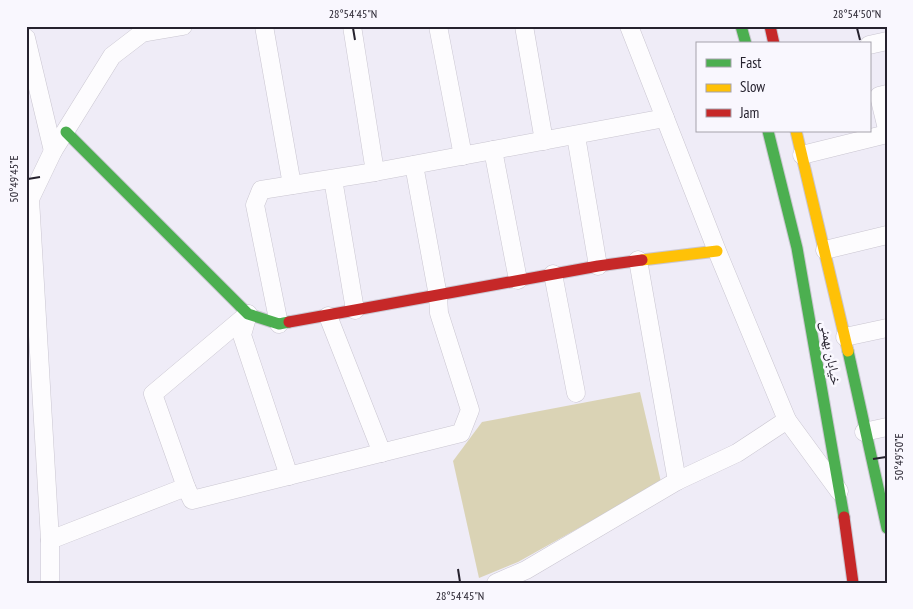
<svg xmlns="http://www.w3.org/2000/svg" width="913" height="609" viewBox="0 0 913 609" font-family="'PT Sans Narrow','Noto Naskh Arabic',sans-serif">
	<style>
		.green { fill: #dad3b5 }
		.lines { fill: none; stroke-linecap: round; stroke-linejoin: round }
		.street-casing { stroke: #cac6d1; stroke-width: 19 }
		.fast-casing { stroke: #cac6d1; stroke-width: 13 }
		.slow-casing { stroke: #cac6d1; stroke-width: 13 }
		.jam-casing { stroke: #cac6d1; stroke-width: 13 }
		.street { stroke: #fdfcfe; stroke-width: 18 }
		.fast { stroke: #4caf50; stroke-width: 11 }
		.slow { stroke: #ffc107; stroke-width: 11 }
		.jam { stroke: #c62828; stroke-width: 11 }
		.ticks { fill: none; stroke: #26222e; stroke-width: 2 }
		.labels { text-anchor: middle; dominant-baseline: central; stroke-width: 5; stroke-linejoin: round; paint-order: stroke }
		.street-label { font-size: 14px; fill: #26222e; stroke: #f9f7fe }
		.neatline { fill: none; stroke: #26222e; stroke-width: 2 }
		.ticks-label { font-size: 12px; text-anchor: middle; fill: #26222e }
	</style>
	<rect width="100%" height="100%" fill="#efecf7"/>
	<path class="green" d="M640,392l21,90 -143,80 -39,16 -26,-117 29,-39z"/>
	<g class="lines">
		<g class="street-casing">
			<g id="street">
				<path d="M264,26l28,159"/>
				<path d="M352,26l23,146"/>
				<path d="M438,26l25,130"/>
				<path d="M524,26l20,115"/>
				<path d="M629,26l88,225 70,169 52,71"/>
				<path d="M26,38l27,113"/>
				<path d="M869,45l18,-4"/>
				<path d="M887,94l-8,2 8,33"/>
				<path d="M576,136l22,130"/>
				<path d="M493,150l25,130"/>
				<path d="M802,155l85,-21"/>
				<path d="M333,179l22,131"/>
				<path d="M825,250l62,-15"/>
				<path d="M638,260l39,221"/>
				<path d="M553,274l23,119"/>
				<path d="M248,314l-6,21 47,141"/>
				<path d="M328,316l54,137"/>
				<path d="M279,324l-24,-119 6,-15 114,-18 290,-54"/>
				<path d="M845,337l42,-9"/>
				<path d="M864,432l23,-5"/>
				<path d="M186,487l-33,-93 95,-80"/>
				<path d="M50,540l136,-53 6,13 269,-67 9,-23 -31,-97 -1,-17 -24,-131"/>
				<path d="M50,583v-43l-20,-341 23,-48 59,-95 30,-23 41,-7"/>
				<path d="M496,583l30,-13 151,-89 60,-28 50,-33"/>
			</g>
		</g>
		<g class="fast-casing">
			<g id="fast">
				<path d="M741,26l5,18"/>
				<path d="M768,131l29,117 47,269"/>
				<path d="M66,132l182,182 31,10 10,-2"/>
				<path d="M848,351l39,177"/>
			</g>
		</g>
		<g class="slow-casing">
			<g id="slow">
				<path d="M796,131l52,220"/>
				<path d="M642,260l75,-9"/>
			</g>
		</g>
		<g class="jam-casing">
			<g id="jam">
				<path d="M770,26l4,18"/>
				<path d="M289,322l309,-56 44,-6"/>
				<path d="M844,517l9,66"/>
			</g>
		</g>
		<use href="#street" class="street"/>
		<use href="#fast" class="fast"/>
		<use href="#slow" class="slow"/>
		<use href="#jam" class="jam"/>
	</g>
	<path class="ticks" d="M353,28l2,12M857,28l3,12M28,179l12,-2M873,459l13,-2M458,569l2,13"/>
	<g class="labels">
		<g class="street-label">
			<text transform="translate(831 353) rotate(80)">خیابان بهمنی</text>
		</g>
	</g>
	<rect width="913" height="609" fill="none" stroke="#f9f7fe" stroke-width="55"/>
	<rect x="696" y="42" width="175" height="90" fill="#f9f7fe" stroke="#a5a2ab"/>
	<rect x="706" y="59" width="25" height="8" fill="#4caf50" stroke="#a5a2ab"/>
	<text x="740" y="68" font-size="15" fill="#26222e">Fast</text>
	<rect x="706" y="84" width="25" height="8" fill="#ffc107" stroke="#a5a2ab"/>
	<text x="740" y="92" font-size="15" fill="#26222e">Slow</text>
	<rect x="706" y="109" width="25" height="8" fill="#c62828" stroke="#a5a2ab"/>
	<text x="740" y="118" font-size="15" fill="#26222e">Jam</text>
	<rect x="28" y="28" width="858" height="554" class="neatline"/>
	<g class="ticks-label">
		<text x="353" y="18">28°54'45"N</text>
		<text x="857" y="18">28°54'50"N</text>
		<text transform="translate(14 179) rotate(-90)" y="4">50°49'45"E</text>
		<text transform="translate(899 457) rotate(-90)" y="4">50°49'50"E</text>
		<text x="460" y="600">28°54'45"N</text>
	</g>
</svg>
